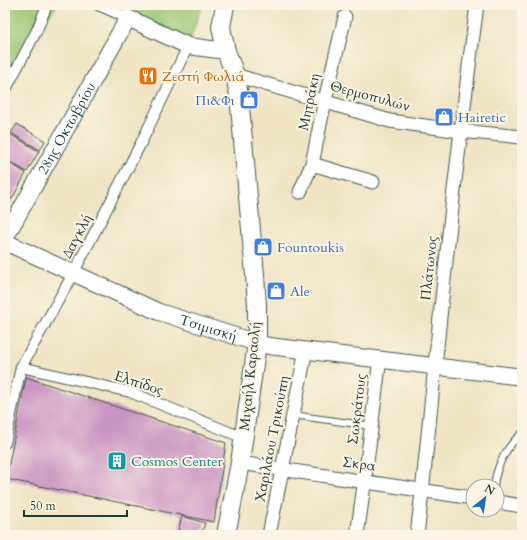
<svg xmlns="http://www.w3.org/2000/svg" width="527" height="540" viewBox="0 0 527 540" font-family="Cardo,serif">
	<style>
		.green { fill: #99c674; stroke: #5c8254 }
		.building { fill: #ca95c2 }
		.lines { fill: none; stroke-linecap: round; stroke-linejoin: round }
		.service-casing { stroke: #3e564a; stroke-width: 8 }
		.pedestrian-casing { stroke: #3e564a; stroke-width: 12 }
		.minor-casing { stroke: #3e564a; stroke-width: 15 }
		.tertiary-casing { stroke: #3e564a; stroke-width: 18 }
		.secondary-casing { stroke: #3e564a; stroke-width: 20 }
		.service { stroke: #fff; stroke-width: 6 }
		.pedestrian { stroke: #fff; stroke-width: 10 }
		.minor { stroke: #fff; stroke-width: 13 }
		.tertiary { stroke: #fff; stroke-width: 16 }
		.secondary { stroke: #fff; stroke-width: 18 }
		.labels { text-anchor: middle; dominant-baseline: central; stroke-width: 4; stroke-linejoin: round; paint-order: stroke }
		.food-label { font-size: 14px; fill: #c56008; stroke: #fcf5e5; text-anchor: start }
		.street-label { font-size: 14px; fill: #1f3d34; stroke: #fcf5e5 }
		.shop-label { font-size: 14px; fill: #366cbe; stroke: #fcf5e5; text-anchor: start }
		.culture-label { font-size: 14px; fill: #0d838f; stroke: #fcf5e5; text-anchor: start }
	</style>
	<rect width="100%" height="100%" fill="#fcf5e5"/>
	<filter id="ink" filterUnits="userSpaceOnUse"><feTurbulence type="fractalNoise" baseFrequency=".025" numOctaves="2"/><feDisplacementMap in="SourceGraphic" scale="8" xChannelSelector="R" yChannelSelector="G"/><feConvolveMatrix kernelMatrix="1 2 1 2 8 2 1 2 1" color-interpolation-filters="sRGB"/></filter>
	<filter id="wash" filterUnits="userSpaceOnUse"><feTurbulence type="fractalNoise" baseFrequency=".012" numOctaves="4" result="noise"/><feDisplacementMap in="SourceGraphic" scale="16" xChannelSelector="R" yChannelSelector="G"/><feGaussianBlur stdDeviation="0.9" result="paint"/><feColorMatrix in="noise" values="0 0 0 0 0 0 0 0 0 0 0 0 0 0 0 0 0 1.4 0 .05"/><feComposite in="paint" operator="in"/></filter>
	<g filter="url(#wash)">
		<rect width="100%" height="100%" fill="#f0e4c5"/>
		<g class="green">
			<path d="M5,5h53l-21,25 -32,53z"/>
			<path d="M98,5h104l-14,41z"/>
		</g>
		<g id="blocks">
			<g class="building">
				<path d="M17,124l28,17 -5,9 -29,-17z"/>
				<path d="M8,133l31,18 -12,21 -22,-13v-21z"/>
				<path d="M5,160l21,13 -14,26 -7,-4z"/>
				<path d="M5,196l6,4 -6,13z"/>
				<path d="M26,377l200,66 -12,79 -208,-43z"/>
				<path d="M182,516l23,7 -4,12h-24z"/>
			</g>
		</g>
	</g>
	<g filter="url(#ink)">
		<use href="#blocks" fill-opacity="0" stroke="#3e564a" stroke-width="1"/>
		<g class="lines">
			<g class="service-casing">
				<g id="service">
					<path d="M293,415l78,11"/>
					<path d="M494,486c2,-20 13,-40 28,-53"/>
				</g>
			</g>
			<g class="pedestrian-casing">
				<g id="pedestrian">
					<path d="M98,5l30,13"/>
					<path d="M5,91l32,-61 10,-25"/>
					<path d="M21,367l109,25 114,46"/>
					<path d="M5,443l16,-76 52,-93 68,-131 47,-97"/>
				</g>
			</g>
			<g class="minor-casing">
				<g id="minor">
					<path d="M235,75l155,46 70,10 62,6"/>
					<path d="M312,164l61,18"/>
					<path d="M300,192l12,-28 13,-64 20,-83"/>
					<path d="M240,463l233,35"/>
					<path d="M497,502l25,4"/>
					<path d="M269,535l37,-185"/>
					<path d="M357,535c9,-59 15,-117 23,-176"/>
					<path d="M417,535c7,-56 12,-112 18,-169 12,-120 26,-241 42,-361"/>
				</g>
			</g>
			<g class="tertiary-casing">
				<g id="tertiary">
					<path id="s1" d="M5,238l123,-220 60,28 38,5"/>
					<path id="s2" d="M5,242l154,70 98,31 12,3 253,31"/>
				</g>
			</g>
			<g class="secondary-casing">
				<path id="secondary" d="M225,5l-4,22 5,24 9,24 4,20 16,180 2,30v38l-17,120 -14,72"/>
			</g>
			<use href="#service" class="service"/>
			<use href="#pedestrian" class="pedestrian"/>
			<use href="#minor" class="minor"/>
			<use href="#tertiary" class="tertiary"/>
			<use href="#secondary" class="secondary"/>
		</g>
	</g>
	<defs>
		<g id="restaurant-square" transform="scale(1)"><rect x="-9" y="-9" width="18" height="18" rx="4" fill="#e8710a" stroke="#fcf5e5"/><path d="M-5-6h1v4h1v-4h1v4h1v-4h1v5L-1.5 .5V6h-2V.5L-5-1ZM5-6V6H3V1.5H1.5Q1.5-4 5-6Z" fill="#fff"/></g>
		<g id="shop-square" transform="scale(1)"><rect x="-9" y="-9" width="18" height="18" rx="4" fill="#3f7fe0" stroke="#fcf5e5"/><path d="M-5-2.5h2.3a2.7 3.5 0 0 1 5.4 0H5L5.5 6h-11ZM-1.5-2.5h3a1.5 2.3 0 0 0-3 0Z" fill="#fff"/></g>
		<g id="building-square" transform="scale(1)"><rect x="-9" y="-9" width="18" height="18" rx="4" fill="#0f9aa8" stroke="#fcf5e5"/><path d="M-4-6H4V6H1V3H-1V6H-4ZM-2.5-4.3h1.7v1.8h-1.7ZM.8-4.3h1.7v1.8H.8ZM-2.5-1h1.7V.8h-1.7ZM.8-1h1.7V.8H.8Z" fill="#fff"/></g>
	</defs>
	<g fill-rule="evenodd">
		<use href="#restaurant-square" x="148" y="76"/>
		<use href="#shop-square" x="249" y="100"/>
		<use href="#shop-square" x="444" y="117"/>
		<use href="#shop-square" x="263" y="247"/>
		<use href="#shop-square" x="276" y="291"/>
		<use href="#building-square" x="117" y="461"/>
	</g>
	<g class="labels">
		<g class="food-label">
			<text x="162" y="76">Ζεστή Φωλιά</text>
		</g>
		<g class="street-label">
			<text transform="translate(370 96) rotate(15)">Θερμοπυλών</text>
			<text transform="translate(309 102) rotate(-78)">Μητράκη</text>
			<text stroke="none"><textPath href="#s1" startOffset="126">28ης Οκτωβρίου</textPath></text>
			<text transform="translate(77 236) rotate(-62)">Δαγκλή</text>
			<text transform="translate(429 268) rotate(-84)">Πλάτωνος</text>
			<text stroke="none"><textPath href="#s2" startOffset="221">Τσιμισκή</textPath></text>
			<text transform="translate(250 376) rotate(-84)">Μιχαήλ Καραολή</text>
			<text transform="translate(139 383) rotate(18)">Ελπίδος</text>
			<text transform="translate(357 409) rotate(-83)">Σωκράτους</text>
			<text transform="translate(272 439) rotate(-79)">Χαριλάου Τρικούπη</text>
			<text transform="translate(359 464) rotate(8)">Σκρα</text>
		</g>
		<g class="shop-label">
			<text x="235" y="100" text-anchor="end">Πι&amp;Φι</text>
			<text x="458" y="117">Hairetic</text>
			<text x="277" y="247">Fountoukis</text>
			<text x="290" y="291">Ale</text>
		</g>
		<g class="culture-label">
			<text x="131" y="461">Cosmos Center</text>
		</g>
	</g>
	<rect width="527" height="540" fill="none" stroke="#fcf5e5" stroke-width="20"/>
	<g transform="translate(485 498) rotate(30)"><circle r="19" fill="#fcf5e5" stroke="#a4ab9e"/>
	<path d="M0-3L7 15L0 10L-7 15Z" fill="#1f6fb2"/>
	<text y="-6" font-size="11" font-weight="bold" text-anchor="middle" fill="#1f3d34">N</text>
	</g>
	<path d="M24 510v6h103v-6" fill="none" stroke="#1f3d34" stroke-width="2"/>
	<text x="30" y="510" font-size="12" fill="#1f3d34" stroke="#fcf5e5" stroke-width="3" paint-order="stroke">50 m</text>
</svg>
